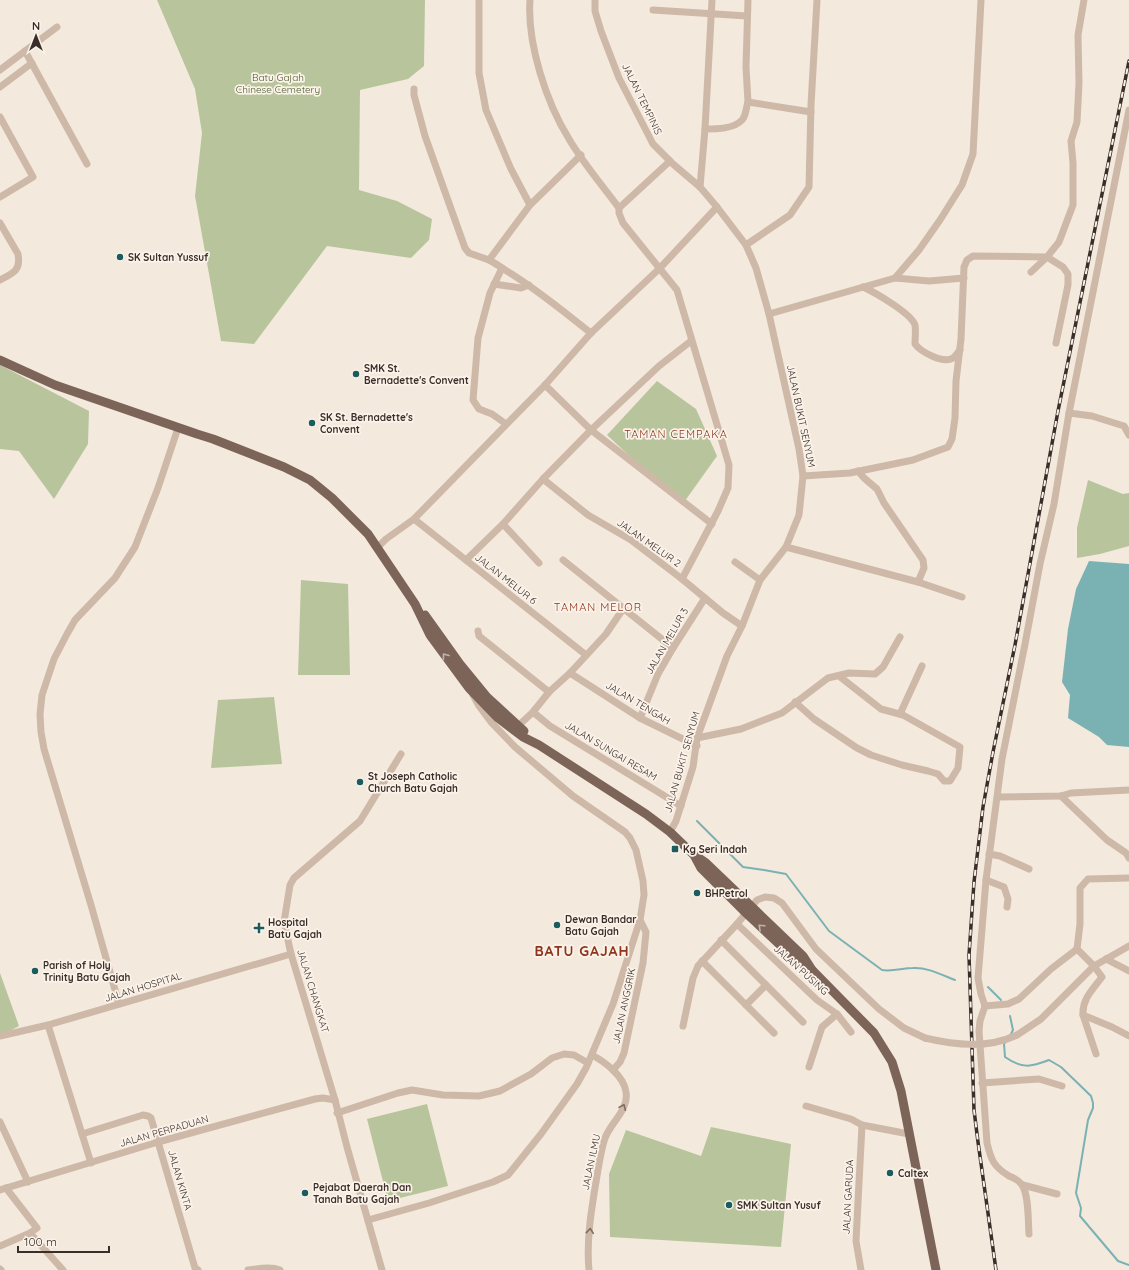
<svg xmlns="http://www.w3.org/2000/svg" width="1129" height="1270" viewBox="0 0 1129 1270" font-family="Quicksand,sans-serif">
	<style>
		.green { fill: #b8c59c }
		.water { fill: #7ab2b4 }
		.lines { fill: none; stroke-linecap: round; stroke-linejoin: round }
		.stream { stroke: #7ab2b4; stroke-width: 2 }
		.minor { stroke: #ceb9a8; stroke-width: 7 }
		.major { stroke: #7d6459; stroke-width: 9 }
		.rail-casing { stroke: #3a2e29; stroke-width: 3.5 }
		.rail { stroke: #fbf3ea; stroke-width: 2; stroke-dasharray: 6; stroke-linecap: butt }
		.minor-bridge { stroke: #ceb9a8; stroke-width: 7 }
		.oneway { stroke: #c2b3a9 }
		.oneway2 { stroke: #7d6d62 }
		.poi-dot { fill: #1b5c5f; stroke: #fbf3ea; stroke-width: 1.5 }
		.labels { text-anchor: middle; dominant-baseline: central; stroke-width: 3.5; stroke-linejoin: round; paint-order: stroke }
		.park-label { font-size: 10px; fill: #4a5a2a; stroke: #fbf3ea }
		.street-label { font-size: 10px; fill: #3a2e29; stroke: #fbf3ea }
		.poi-label { font-size: 10px; font-weight: bold; fill: #3a2e29; stroke: #fbf3ea; text-anchor: start }
		.neighbourhood-label { font-size: 11px; letter-spacing: 1px; fill: #8f351b; stroke: #fbf3ea }
		.district-label { font-size: 14px; font-weight: bold; letter-spacing: 1px; fill: #8f351b; stroke: #fbf3ea }
	</style>
	<rect width="100%" height="100%" fill="#f4e9dd"/>
	<g class="green">
		<path d="M157,0h268l-1,66 -16,13 -48,11 -1,100 38,11 35,18 -3,21 -18,18 -84,-12 -73,98 -33,-3 -26,-145 7,-63 -7,-44z"/>
		<path d="M0,365l89,46 -1,33 -34,55 -35,-48 -19,-2z"/>
		<path d="M657,381l39,28 21,47 -35,49 -75,-70z"/>
		<path d="M1088,480l35,14 6,-1v53l-29,8 -23,4v-30z"/>
		<path d="M301,580l47,4 2,91h-52z"/>
		<path d="M274,697l8,67 -71,4 7,-68z"/>
		<path d="M0,973l19,53 -19,10z"/>
		<path d="M427,1104l21,82 -60,15 -21,-82z"/>
		<path d="M711,1127l80,17 -10,103 -171,-10 -1,-63 17,-44 75,26z"/>
	</g>
	<path class="water" d="M1089,561l40,3v183l-22,-2 -8,-8 -31,-19 2,-23 -8,-13 6,-53 8,-40z"/>
	<g class="lines">
		<g class="stream">
			<path d="M697,821l46,46 21,3 22,4 43,57 53,39c11,2 20,-2 31,-2 14,-1 29,7 42,12"/>
			<path d="M988,987l13,13"/>
			<path d="M1010,1036l3,-6 -3,-14"/>
			<path d="M1006,1041l-2,3 1,13c17,12 26,10 44,3l12,7 30,29 2,7v5l-5,12 -12,73 5,15 -1,8 38,45 11,4"/>
		</g>
		<g class="minor">
			<path d="M479,0v73l7,37 25,59 19,36"/>
			<path d="M530,0c-3,43 16,102 39,139 14,24 33,46 50,69v5l4,10 54,67 52,175 -1,23 -10,23 -36,68"/>
			<path d="M595,0v11l6,20 18,47 34,66 20,20 27,23 17,20 29,38 10,23 13,46 30,135 4,27 -4,39 -13,32 -26,33 -18,46 -15,30 -30,82 -4,29 -17,54 -6,11"/>
			<path d="M748,0l-2,67 2,35 63,10"/>
			<path d="M653,10l94,6"/>
			<path d="M25,51l62,113"/>
			<path d="M0,70l57,-43"/>
			<path d="M0,87l32,-24"/>
			<path d="M414,89v6l11,41 40,112 4,5 20,7"/>
			<path d="M1129,110l-60,303 -15,91 -14,60 -15,80 -23,115 -16,121 -8,98 3,16 4,12 23,-2 11,-5 32,-30 26,-20 17,17 8,11c-9,12 -20,22 -19,38l29,12 17,9"/>
			<path d="M0,117l33,60 -33,20"/>
			<path d="M705,129l7,-129"/>
			<path d="M581,155l-51,50 -41,55c8,4 14,9 21,13 29,18 54,39 81,60"/>
			<path d="M700,187l5,-58c11,0 29,0 37,-9 4,-4 4,-12 6,-18"/>
			<path d="M619,208l51,-47"/>
			<path d="M0,223l18,31c3,17 -5,19 -18,26"/>
			<path d="M746,245l44,-30 19,-28 2,-82 6,-105"/>
			<path d="M502,268l-12,25 -12,45 -5,62 6,9 13,5 14,10"/>
			<path d="M1031,272l16,-15 12,-15 14,-37v-42l-2,-22 6,-19 2,-39 -1,-48 6,-35"/>
			<path d="M895,278l34,3 35,-3"/>
			<path d="M494,284l27,4 8,-3"/>
			<path d="M863,287c11,5 48,26 52,38 1,6 0,14 0,19 6,8 28,20 38,14 3,-2 5,-6 7,-8"/>
			<path d="M769,314l126,-36 24,-28 21,-30 22,-35 11,-31 8,-154"/>
			<path d="M545,385l46,45 121,94"/>
			<path d="M1069,413l23,3 32,10 5,9"/>
			<path d="M858,471l6,7 13,11 7,14 39,57 1,8 -6,14"/>
			<path d="M803,476l47,-3 63,-13 35,-13 4,-8 3,-21 1,-37 5,-42 3,-72 3,-7 6,-4 74,1 16,10 5,7v11l-12,58"/>
			<path d="M543,479l45,36 43,25 51,39 41,34 19,13"/>
			<path d="M414,519l172,136"/>
			<path d="M503,524l36,39"/>
			<path d="M378,547l8,-8 28,-20 131,-134 46,-52 68,-64 58,-62"/>
			<path d="M786,547l132,35 44,15"/>
			<path d="M466,560l37,-36 40,-45 48,-49 68,-64 32,-25"/>
			<path d="M563,560l110,88"/>
			<path d="M735,562l25,18"/>
			<path d="M478,631l1,5 70,56"/>
			<path d="M570,673l70,45 57,28"/>
			<path d="M795,702l19,17 43,29 14,7 31,10 26,6 10,3 6,7h6l8,-13 2,-21 -57,-32 -22,-6 -42,-33"/>
			<path d="M533,712l17,14 131,80"/>
			<path d="M900,714l22,-48"/>
			<path d="M640,718l18,-44 15,-26 32,-50"/>
			<path d="M518,726l15,-14 16,-20 21,-19 36,-39 17,-25"/>
			<path d="M697,738l44,-9 41,-16 46,-35 21,-5 26,1 8,-7 17,-30"/>
			<path d="M1061,796l46,44 19,13 3,5"/>
			<path d="M998,797l63,-1 10,-3 58,-3"/>
			<path d="M989,854l11,2 29,13"/>
			<path d="M986,880l18,7 4,12 -1,8"/>
			<path d="M737,924l80,76 20,14 14,18"/>
			<path d="M721,940l82,82"/>
			<path d="M1077,949l3,-25v-36l8,-9 41,-1"/>
			<path d="M1106,959l23,12"/>
			<path d="M702,961l72,72"/>
			<path d="M119,1004l-28,-99 -47,-156 -3,-17 -1,-18 2,-19 12,-36 13,-25 8,-14 40,-42 20,-31 23,-59 20,-60"/>
			<path d="M746,1005l20,-20"/>
			<path d="M985,1006l-5,15 -1,10 8,112c4,17 7,24 22,33 5,2 10,4 13,9 7,10 6,36 7,49"/>
			<path d="M1083,1015l13,39"/>
			<path d="M48,1025l43,138"/>
			<path d="M683,1026l10,-48 5,-12 39,-42 20,-24 8,-3 9,1 8,5 34,46 63,60 25,19 21,10"/>
			<path d="M1017,1035l24,-16 53,-53 35,-20"/>
			<path d="M0,1036l48,-11 243,-71"/>
			<path d="M809,1067l13,-40 15,-13"/>
			<path d="M613,1070l7,-8 4,-9 19,-90 3,-31 -6,-12"/>
			<path d="M982,1083l57,-4 23,7"/>
			<path d="M806,1106l45,13 11,6 47,9"/>
			<path d="M337,1113l61,-20 14,-3 31,5 36,1 21,-5 31,-17 21,-16 12,-4 10,1 14,8"/>
			<path d="M0,1122l28,60"/>
			<path d="M82,1134l61,-19 5,1 3,2 44,150 3,2"/>
			<path d="M1023,1185l34,9"/>
			<path d="M0,1190l158,-48 157,-43 8,-1 12,2"/>
			<path d="M368,1220l61,-17 64,-21 15,-7 33,-41 36,-50 9,-16 27,-64 27,-84 4,-25 -1,-14 -7,-31 -6,-12 -5,-6 -52,-36 -58,-49 -24,-25 -12,-16 -6,-11"/>
			<path d="M30,1233l33,37"/>
			<path d="M0,1246l30,-13 7,-5 -31,-40"/>
			<path d="M0,1269l1,1"/>
			<path d="M248,1270c10,-1 22,-4 32,0"/>
			<path d="M382,1270l-35,-123 -12,-47 -44,-146 -7,-32 6,-37 4,-7 66,-57 41,-67"/>
			<path d="M589,1270c-3,-31 3,-64 8,-94 2,-12 4,-26 8,-38 6,-16 24,-28 21,-46 -2,-16 -21,-30 -34,-37"/>
			<path d="M861,1270l-5,-29 6,-116"/>
		</g>
		<g class="major">
			<path d="M0,360l55,25 142,49 16,5 71,28 26,13 22,18 36,36 47,70 15,31 39,53 29,30 25,19 16,8 107,69 24,18 24,23 7,13 45,45 48,45 18,12"/>
			<path d="M425,615l35,49 27,33 37,34"/>
			<path d="M696,856l10,7 97,93 9,14 62,63 18,29 9,29 35,179"/>
		</g>
		<g class="rail-casing">
			<path id="rail" d="M996,1270l-18,-128 -4,-32 -5,-155 5,-73 9,-75 10,-55 22,-107 43,-234 71,-350"/>
		</g>
		<use href="#rail" class="rail"/>
		<path class="minor-bridge" d="M925,1038c30,7 62,11 92,-3"/>
	</g>
	<defs><path id="oneway-chevron" d="M-2-3.5L2.5 0L-2 3.5" fill="none" stroke-width="1.6" stroke-linecap="round" stroke-linejoin="round"/></defs>
	<g class="oneway">
		<use href="#oneway-chevron" transform="translate(445 656) rotate(-126)"/>
		<use href="#oneway-chevron" transform="translate(761 927) rotate(-137)"/>
	</g>
	<g class="oneway2">
		<use href="#oneway-chevron" transform="translate(623 1107) rotate(-66)"/>
		<use href="#oneway-chevron" transform="translate(590 1231) rotate(-84)"/>
	</g>
	<g class="poi-dot">
		<circle cx="120" cy="257" r="4"/>
		<circle cx="356" cy="374" r="4"/>
		<circle cx="312" cy="423" r="4"/>
		<circle cx="360" cy="782" r="4"/>
		<rect x="671" y="845" width="8" height="8" rx="2"/>
		<circle cx="697" cy="893" r="4"/>
		<circle cx="557" cy="925" r="4"/>
		<path d="M257 922h4v4h4v4h-4v4h-4v-4h-4v-4h4z"/>
		<circle cx="35" cy="971" r="4"/>
		<circle cx="890" cy="1173" r="4"/>
		<circle cx="305" cy="1193" r="4"/>
		<circle cx="729" cy="1205" r="4"/>
	</g>
	<g class="labels">
		<g class="park-label">
			<text x="278" y="77">Batu Gajah<tspan x="278" dy="12">Chinese Cemetery</tspan></text>
		</g>
		<g class="street-label">
			<text transform="translate(642 99) rotate(64)">JALAN TEMPINIS</text>
			<text transform="translate(801 416) rotate(78)">JALAN BUKIT SENYUM</text>
			<text transform="translate(649 543) rotate(35)">JALAN MELUR 2</text>
			<text transform="translate(506 579) rotate(38)">JALAN MELUR 6</text>
			<text transform="translate(667 641) rotate(-60)">JALAN MELUR 3</text>
			<text transform="translate(638 703) rotate(31)">JALAN TENGAH</text>
			<text transform="translate(611 751) rotate(31)">JALAN SUNGAI RESAM</text>
			<text transform="translate(682 762) rotate(-74)">JALAN BUKIT SENYUM</text>
			<text transform="translate(801 970) rotate(42)">JALAN PUSING</text>
			<text transform="translate(143 987) rotate(-17)">JALAN HOSPITAL</text>
			<text transform="translate(313 991) rotate(73)">JALAN CHANGKAT</text>
			<text transform="translate(624 1006) rotate(-78)">JALAN ANGGRIK</text>
			<text transform="translate(164 1131) rotate(-16)">JALAN PERPADUAN</text>
			<text transform="translate(591 1162) rotate(-78)">JALAN ILMU</text>
			<text transform="translate(180 1180) rotate(74)">JALAN KINTA</text>
			<text transform="translate(848 1197) rotate(-87)">JALAN GARUDA</text>
		</g>
		<g class="poi-label">
			<text x="128" y="257">SK Sultan Yussuf</text>
			<text x="364" y="368">SMK St.<tspan x="364" dy="12">Bernadette's Convent</tspan></text>
			<text x="320" y="417">SK St. Bernadette's<tspan x="320" dy="12">Convent</tspan></text>
			<text x="368" y="776">St Joseph Catholic<tspan x="368" dy="12">Church Batu Gajah</tspan></text>
			<text x="683" y="849">Kg Seri Indah</text>
			<text x="705" y="893">BHPetrol</text>
			<text x="565" y="919">Dewan Bandar<tspan x="565" dy="12">Batu Gajah</tspan></text>
			<text x="268" y="922">Hospital<tspan x="268" dy="12">Batu Gajah</tspan></text>
			<text x="43" y="965">Parish of Holy<tspan x="43" dy="12">Trinity Batu Gajah</tspan></text>
			<text x="898" y="1173">Caltex</text>
			<text x="313" y="1187">Pejabat Daerah Dan<tspan x="313" dy="12">Tanah Batu Gajah</tspan></text>
			<text x="737" y="1205">SMK Sultan Yusuf</text>
		</g>
		<g class="neighbourhood-label">
			<text x="676" y="434">TAMAN CEMPAKA</text>
			<text x="598" y="607">TAMAN MELOR</text>
		</g>
		<g class="district-label">
			<text x="582" y="951">BATU GAJAH</text>
		</g>
	</g>
	<g transform="translate(36 36)" stroke="#fbf3ea" stroke-width="3" paint-order="stroke">
	<path d="M0-3L7 15L0 10L-7 15Z" fill="#3a2e29"/>
	<text y="-6" font-size="11" font-weight="bold" text-anchor="middle" fill="#3a2e29">N</text>
	</g>
	<path d="M18 1246v6h91v-6" fill="none" stroke="#3a2e29" stroke-width="2"/>
	<text x="24" y="1246" font-size="12" fill="#3a2e29" stroke="#fbf3ea" stroke-width="3" paint-order="stroke">100 m</text>
</svg>
